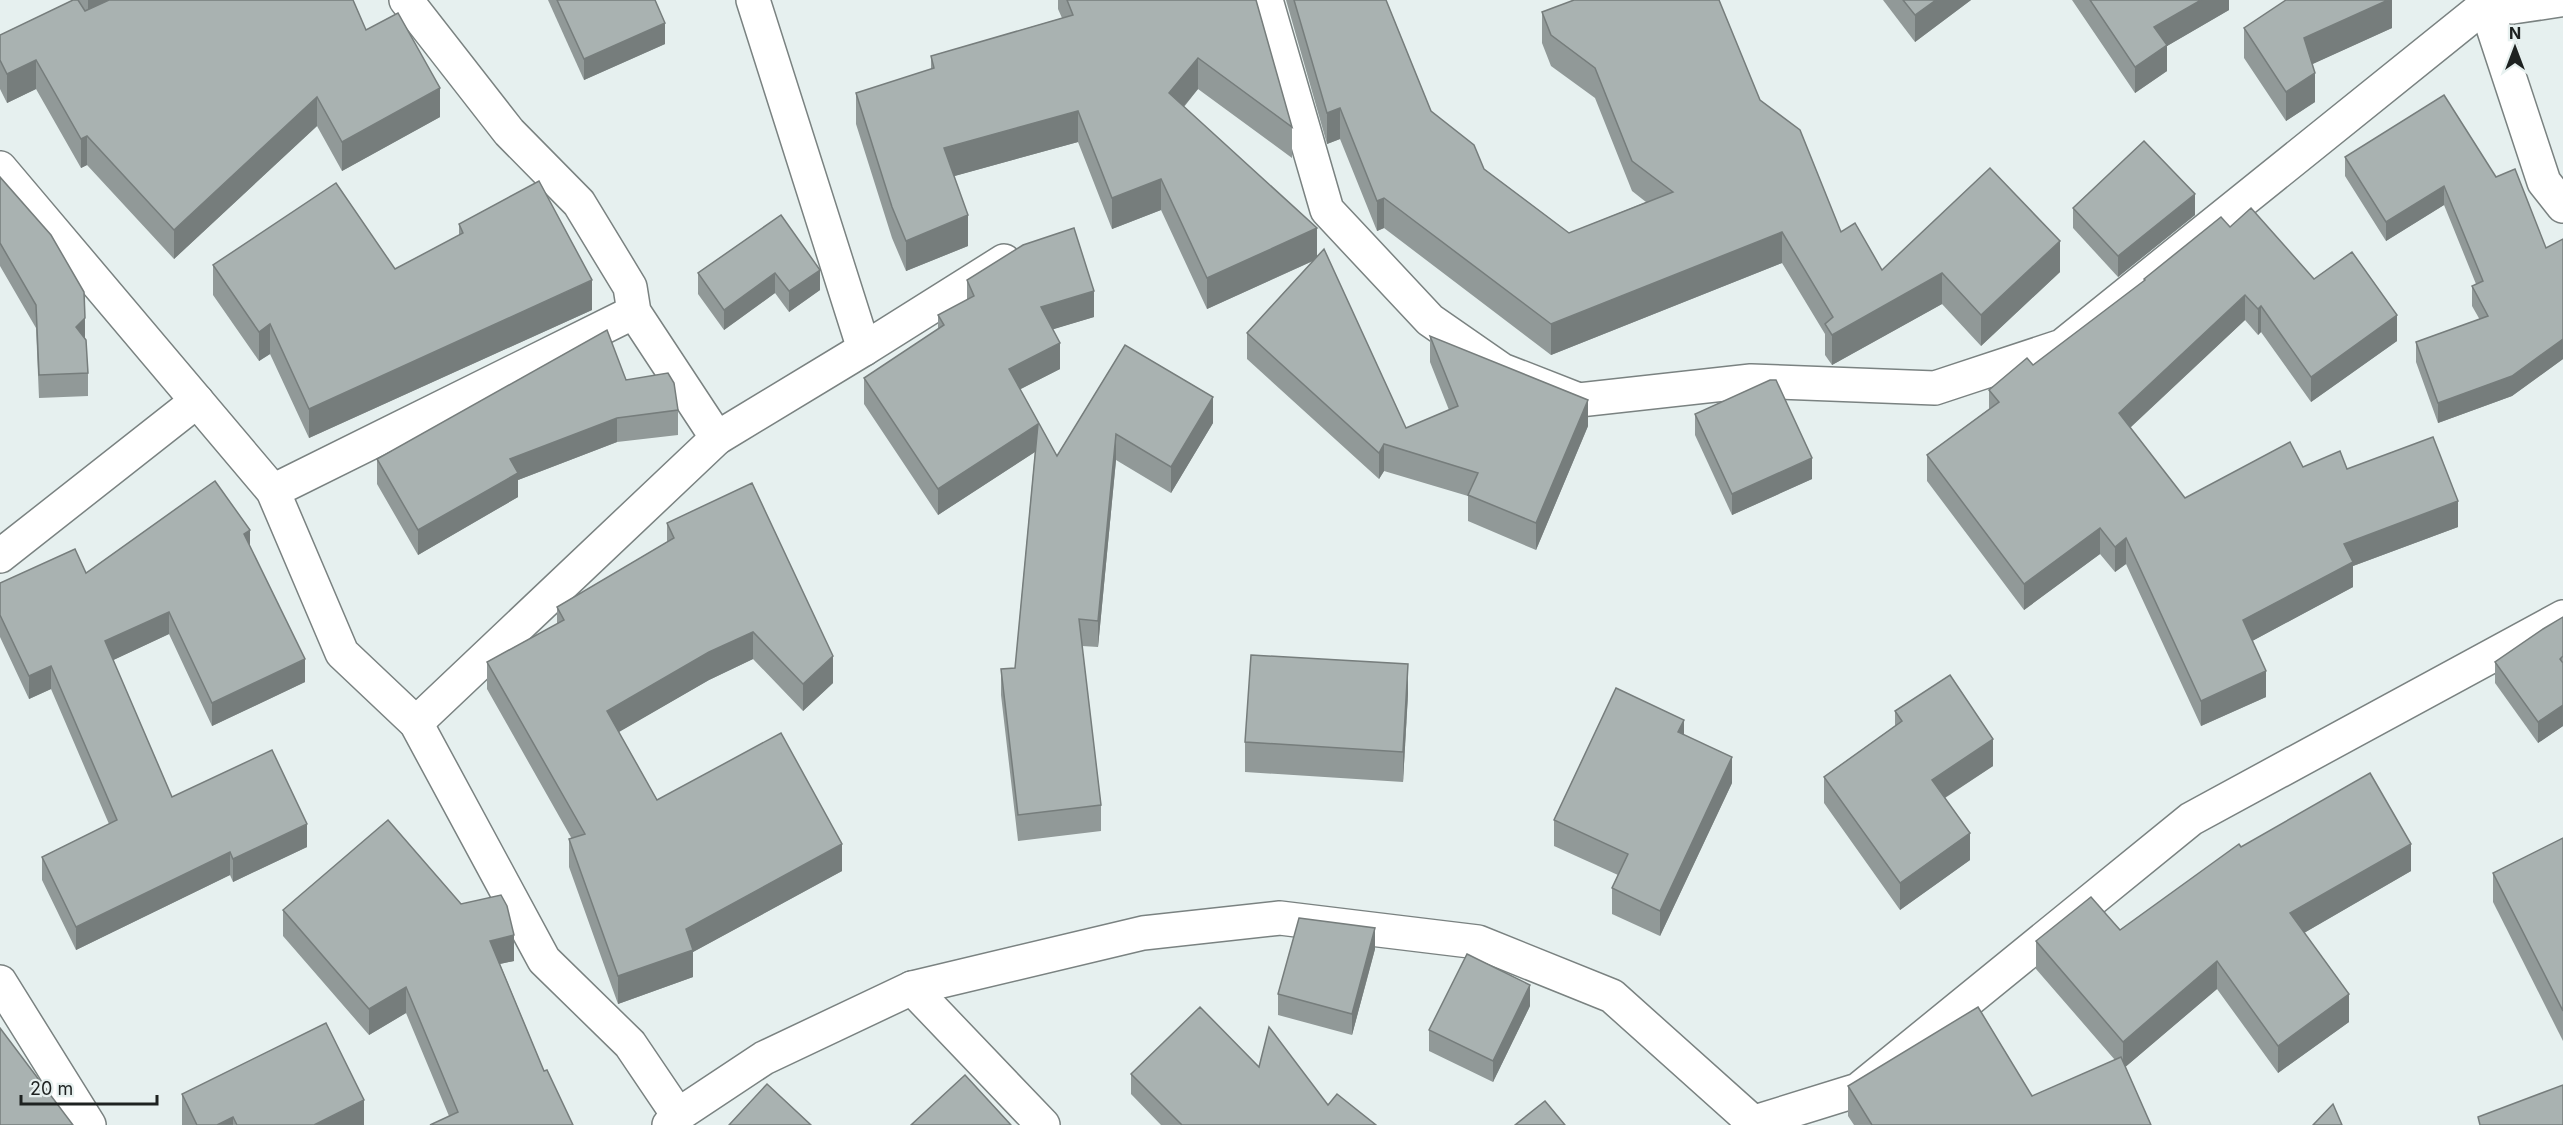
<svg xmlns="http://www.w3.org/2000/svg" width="2563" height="1125" viewBox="0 0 2563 1125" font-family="Inter,sans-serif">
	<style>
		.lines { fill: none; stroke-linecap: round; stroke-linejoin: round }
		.minor-casing { stroke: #7a8281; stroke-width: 36 }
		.minor { stroke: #fff; stroke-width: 33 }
		.wall { fill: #919998 }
		.shaded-wall { fill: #767d7c }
		.building { fill: #a9b2b1; stroke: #767d7c; stroke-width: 1.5 }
	</style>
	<rect width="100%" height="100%" fill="#e6f0ef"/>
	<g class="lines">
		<g class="minor-casing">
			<g id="minor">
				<path d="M406,0l103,132 70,71 51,84 4,25 83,126"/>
				<path d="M753,0l111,349 140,-88"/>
				<path d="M1266,0l61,210 103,110 72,50 77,30 172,-19 184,7 127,-42 425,-342 26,3 47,-7"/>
				<path d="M2484,0l60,182 19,24"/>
				<path d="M0,168l273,323 69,162 74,70 128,237 86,84 48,71"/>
				<path d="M273,491l361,-179"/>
				<path d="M0,556l197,-155"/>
				<path d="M416,723l301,-285 147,-89"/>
				<path d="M0,982l89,143"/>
				<path d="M912,988l131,137"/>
				<path d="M1755,1122l103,-32 333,-271 372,-202"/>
				<path d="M669,1125l9,-10 86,-57 148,-70 231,-55 137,-15 198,24 134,54 144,129"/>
			</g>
		</g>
		<use href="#minor" class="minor"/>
	</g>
	<g class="wall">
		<path d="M73,0h280l13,30 74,87 -98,54 -25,-45 -143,133 -87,-94 -6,3 -45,-79 -29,14 -7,-14v-54z"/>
		<path d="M548,0h107l10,44 -81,36z"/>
		<path d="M1058,0h198l36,127v31l-94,-69 -14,18 133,150 89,171 43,-18 -19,-48v-26l158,90 -52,124 -68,-29v-25l-84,-25 -5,8 -132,-120v-26l66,-72 -106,48 -46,-99 -49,19 -34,-87 -124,34 14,70 -62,25 -14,-33 -36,-114v-31l75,-23v-14l131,-38 -4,-9z"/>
		<path d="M1286,0h100l45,111 53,58 85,64 77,-31 -14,-11 -37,-93 -44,-32 -9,-23v-31l218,88 81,132 41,38 178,2 -79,74 -39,-42 -110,61 -7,-10v-21l-43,-71 -231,92 -167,-127 -7,3 -37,-92 -13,5z"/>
		<path d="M1883,0h88l-56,42z"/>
		<path d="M2072,0h157v10l-62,36v25l-32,22z"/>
		<path d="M2392,0v28l-80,36 3,38 -29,19 -42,-63v-30z"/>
		<path d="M2345,157l151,20 50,71 17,-9v120l-51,37 -74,27 -22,-61v-20l64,-22 -8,-14v-20l4,-2 -32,-79 -58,36 -41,-65z"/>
		<path d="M0,177l85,161 3,35v23l-49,2 -3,-70 -36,-62z"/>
		<path d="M2073,208l122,7 -77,62 -45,-49z"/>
		<path d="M781,215l39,75 -31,22 -14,-19 -51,37 -26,-36v-21z"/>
		<path d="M459,224l133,86 -283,128 -39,-84 -11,7 -46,-66v-30l182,4 64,-34z"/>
		<path d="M2230,227l84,52 83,62 -86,61 -50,-70 -3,3 -13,-15 -115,108 55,70 118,-31 44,2 111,58 -105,39v21l-101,54 14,56 -65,29 -75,-162 -11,8 -15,-18 -76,56 -97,-129v-26l62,-46v-19l44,-25 111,-83v-3z"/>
		<path d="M967,280l127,37 -41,12 7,40 -40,20 37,67 68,-111 88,78 -42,70 -55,-33 -18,187 -16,-1 19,159v26l-83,10 -17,-146v-26l14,-1 20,-216 -97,63 -74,-111v-26l74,-49v-14l29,-15z"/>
		<path d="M626,380l52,30v25l-61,7 -99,38v17l-100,58 -41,-71v-25z"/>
		<path d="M1695,414l117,65 -80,36 -37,-80z"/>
		<path d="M667,523l166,160 -30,28 -50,-52 -44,21 -91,52 39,68 185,71 -149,81v25l-75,27 -49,-137v-28h3l-85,-150v-27l70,-38v-17l110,-65z"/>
		<path d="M250,547l55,135 -93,44 -43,-92 -56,26 59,137 135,50 -74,35 -3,-7 -154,75 -34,-70v-23l67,-33 -58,-135 -22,10 -29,-62v-54l86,-10z"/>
		<path d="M2563,617v109l-25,17 -43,-60v-21z"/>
		<path d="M1408,694l-5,88 -158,-10v-30z"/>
		<path d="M1895,711l98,55 -48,32 25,62 -70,50 -76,-107v-26l71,-51z"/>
		<path d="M1732,783l-72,153 -48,-22v-26l6,-13 -64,-29v-26z"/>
		<path d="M2563,838v203l-70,-139v-29z"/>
		<path d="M2241,847l170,24 -107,62 45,89 -71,51 -61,-84 -92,78 26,58h-297l-6,-9v-30l184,10 83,-36 -79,-91v-28l84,-11z"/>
		<path d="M461,904l53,57 -14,3 44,107 -95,45 -43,-103 -37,22 -86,-99v-26z"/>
		<path d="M1375,949l-23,86 -74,-20v-21z"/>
		<path d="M1530,1006l-37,76 -64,-31v-21z"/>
		<path d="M1259,1067l69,38 48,20h-215l-30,-31v-20z"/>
		<path d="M182,1094l182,31h-182z"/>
	</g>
	<g class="shaded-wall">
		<path d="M88,0h22l-22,16z"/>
		<path d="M1936,0h35l-56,42v-27z"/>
		<path d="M2201,0h28v10l-62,36v25l-32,22v-26l19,-40z"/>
		<path d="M2388,0h4v28l-88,40v-30z"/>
		<path d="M665,23v21l-81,36v-21z"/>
		<path d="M1198,58v31l-29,35v-31z"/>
		<path d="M36,60v29l-29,14v-29z"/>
		<path d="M2315,73v29l-29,19v-29z"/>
		<path d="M440,88v29l-98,54v-29z"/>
		<path d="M317,97v29l-143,133v-29z"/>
		<path d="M1340,108v31l-13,5v-31z"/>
		<path d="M1078,111v31l-134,37v-31z"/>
		<path d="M87,136v29l-6,3v-29z"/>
		<path d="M1161,179v31l-49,19v-31z"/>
		<path d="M2444,186v19l-58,36v-19z"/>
		<path d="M2195,194v21l-77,62v-21z"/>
		<path d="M1384,198v30l-7,3v-30z"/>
		<path d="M968,215v31l-62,25v-30z"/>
		<path d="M1317,228v31l-110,50v-31z"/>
		<path d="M1782,232v31l-231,92v-31z"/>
		<path d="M2060,241v31l-79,74v-31z"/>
		<path d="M820,270v20l-31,22v-21z"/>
		<path d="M775,273v20l-51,37v-20z"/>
		<path d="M1942,273v31l-110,61v-30z"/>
		<path d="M592,280v30l-283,128v-29z"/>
		<path d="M1094,291v26l-53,16v-26z"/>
		<path d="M2245,295v25l-126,118v-25z"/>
		<path d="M2261,306v26l-3,3v-26z"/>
		<path d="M2397,315v26l-86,61v-25z"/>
		<path d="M85,318v23l-9,-14z"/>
		<path d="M270,324v30l-11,7v-29z"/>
		<path d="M2563,339v20l-51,37 -74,27v-20z"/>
		<path d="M1060,343v26l-51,26v-26z"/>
		<path d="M1213,397v26l-42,70v-26z"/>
		<path d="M1588,400v26l-52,124v-27z"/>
		<path d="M617,418v24l-99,38v17l-100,58v-25l92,-71z"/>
		<path d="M1038,424v26l-100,65v-26z"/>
		<path d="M1116,434v26l-18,187v-26z"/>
		<path d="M1384,444v27l-5,8v-26z"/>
		<path d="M1812,458v21l-80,36v-21z"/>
		<path d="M2458,501v26l-105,39v21l-110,59v-26l101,-76z"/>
		<path d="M2100,528v26l-76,56v-26z"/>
		<path d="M250,530v23l-6,-19z"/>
		<path d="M2126,538v26l-11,8v-25z"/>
		<path d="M169,612v22l-64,30v-23z"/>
		<path d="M753,632v27l-44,21 -102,59v-28l102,-59z"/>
		<path d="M833,656v27l-30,28v-27z"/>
		<path d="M305,659v23l-93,44v-23z"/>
		<path d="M1408,664v30l-5,88v-30z"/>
		<path d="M51,666v23l-22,10v-23z"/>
		<path d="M2266,671v26l-65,29v-25z"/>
		<path d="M2563,705v21l-25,17v-21z"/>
		<path d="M1684,720v25l-6,-13z"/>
		<path d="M1993,739v27l-61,40v-26z"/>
		<path d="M1732,757v26l-72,153v-25z"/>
		<path d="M307,824v23l-74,35v-23z"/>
		<path d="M1970,833v27l-70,50v-27z"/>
		<path d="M842,844v27l-149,81v25l-75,27v-28l68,-47z"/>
		<path d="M2411,844v27l-121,70v-28z"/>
		<path d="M230,852v23l-154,75v-23z"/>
		<path d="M1375,928v21l-23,86v-21z"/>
		<path d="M514,935v26l-24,5v-25z"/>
		<path d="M2217,961v28l-94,80v-27z"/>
		<path d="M1530,985v21l-37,76v-21z"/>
		<path d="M406,987v26l-37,22v-26z"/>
		<path d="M2349,994v28l-71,51v-27z"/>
		<path d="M364,1100v25h-50z"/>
		<path d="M233,1117v8h-16z"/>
	</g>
	<g class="building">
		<path d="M73,0h5l7,11 24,-11h244l13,30 32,-17 42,75 -98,54 -25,-45 -143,133 -87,-94 -6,3 -45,-79 -29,14 -7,-14v-25z"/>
		<path d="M557,0h98l10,23 -81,36z"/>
		<path d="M1067,0h189l36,127 -94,-69 -29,35 148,135 -110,50 -46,-99 -49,19 -34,-87 -134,37 24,67 -62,26 -14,-34 -36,-114 78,-25 -3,-12 142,-41z"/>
		<path d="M1294,0h92l45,111 43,34 10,24 85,64 104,-41 -41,-31 -37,-93 -44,-33 -9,-23 32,-12h145l41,100 40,30 41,102 14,-9 27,47 108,-102 70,73 -79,74 -39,-42 -110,62 -7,-11 8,-7 -51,-85 -231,92 -167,-126 -7,3 -37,-93 -13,5z"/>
		<path d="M1903,0h33l-21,15z"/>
		<path d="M2090,0h111l-47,27 13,18 -32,22z"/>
		<path d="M2286,0h102l-84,38 11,35 -29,19 -42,-64z"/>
		<path d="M2444,95l52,82 19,-8 31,79 17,-9v100l-51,37 -74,27 -22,-61 72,-26 -16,-30 11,-5 -39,-95 -58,36 -41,-65z"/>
		<path d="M2144,141l51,53 -77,62 -45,-48z"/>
		<path d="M0,177l51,58 33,57 1,26 -9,9 10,13 2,33 -49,2 -3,-70 -36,-62z"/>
		<path d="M539,181l53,99 -283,129 -39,-85 -11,8 -46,-67 123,-82 59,86 68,-36 -4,-9z"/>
		<path d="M2251,208l63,71 38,-27 45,63 -86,62 -50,-71 -3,3 -13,-14 -126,118 66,85 105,-56 13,25 37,-16 7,18 86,-32 25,64 -114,43 9,18 -110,58 23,51 -65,30 -75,-163 -11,9 -15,-19 -76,56 -97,-129 72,-53 -10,-12 38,-32 6,7 112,-85 -1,-1 77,-62 9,10z"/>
		<path d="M781,215l39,55 -31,21 -14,-18 -51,37 -26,-37z"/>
		<path d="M1074,228l20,63 -53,16 19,36 -51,26 48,87 68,-111 88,52 -42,70 -55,-33 -18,187 -19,-2 22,186 -83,10 -17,-146 14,-1 23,-244 -100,65 -74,-111 80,-53 -6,-10 36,-19 -7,-16 56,-35z"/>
		<path d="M1324,249l82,179 52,-22 -28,-70 158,64 -52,123 -68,-28 10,-22 -94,-29 -5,9 -132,-120z"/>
		<path d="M607,330l19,50 42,-7 6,10 4,27 -61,8 -107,41 8,14 -100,57 -41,-71z"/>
		<path d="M1770,380h6l36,78 -80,36 -37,-80z"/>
		<path d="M215,481l35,49 -6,4 61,125 -93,44 -43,-91 -64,29 67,156 100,-47 35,74 -74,35 -3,-7 -154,75 -34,-70 75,-37 -66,-154 -22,10 -29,-61v-32l75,-34 11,24z"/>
		<path d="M752,483l81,173 -30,28 -50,-52 -44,20 -102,59 50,89 124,-67 61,111 -156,85 7,21 -75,26 -49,-137 16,-5 -98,-172 77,-42 -7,-13 117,-69 -7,-15z"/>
		<path d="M2563,617v39l-3,3 3,4v42l-25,17 -43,-60 48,-33z"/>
		<path d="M1251,655l157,9 -5,88 -158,-10z"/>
		<path d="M1950,675l43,64 -61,41 38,53 -70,50 -76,-106 78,-56 -7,-10z"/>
		<path d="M1616,688l68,32 -6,12 54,25 -72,154 -48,-23 16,-34 -74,-34z"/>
		<path d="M2370,773l41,71 -121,69 59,81 -71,52 -61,-85 -94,81 -87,-101 55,-44 29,33 119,-86 2,3z"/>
		<path d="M388,820l73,84 40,-9 6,11 7,29 -24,6 54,130 3,-1 26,55h-143l28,-13 -52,-125 -37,22 -86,-99z"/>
		<path d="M2563,838v173l-70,-138z"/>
		<path d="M1299,918l76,10 -23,86 -74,-20z"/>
		<path d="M1467,954l63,31 -37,76 -64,-31z"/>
		<path d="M1200,1007l59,60 10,-40 59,78 9,-11 39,31h-194l-51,-51z"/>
		<path d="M1978,1007l54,89 89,-39 30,68h-279l-24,-39z"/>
		<path d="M326,1023l38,77 -50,25h-77l-4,-8 -16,8h-20l-15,-31z"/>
		<path d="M0,1028l73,97h-73z"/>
		<path d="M965,1075l46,50h-100z"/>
		<path d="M767,1084l44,41h-82z"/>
		<path d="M2563,1085v40h-83l-2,-8z"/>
		<path d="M1545,1101l20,24h-50z"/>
		<path d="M2333,1104l9,21h-29z"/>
	</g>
	<g transform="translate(2515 48)" stroke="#e6f0ef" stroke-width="4.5" paint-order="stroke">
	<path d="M0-4.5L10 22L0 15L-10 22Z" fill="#1e2221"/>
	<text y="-9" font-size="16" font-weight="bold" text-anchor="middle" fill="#1e2221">N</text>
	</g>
	<path d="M21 1095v9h136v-9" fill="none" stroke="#1e2221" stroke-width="3"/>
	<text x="30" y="1095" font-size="18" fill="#1e2221" stroke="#e6f0ef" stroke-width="4.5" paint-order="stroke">20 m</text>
</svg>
